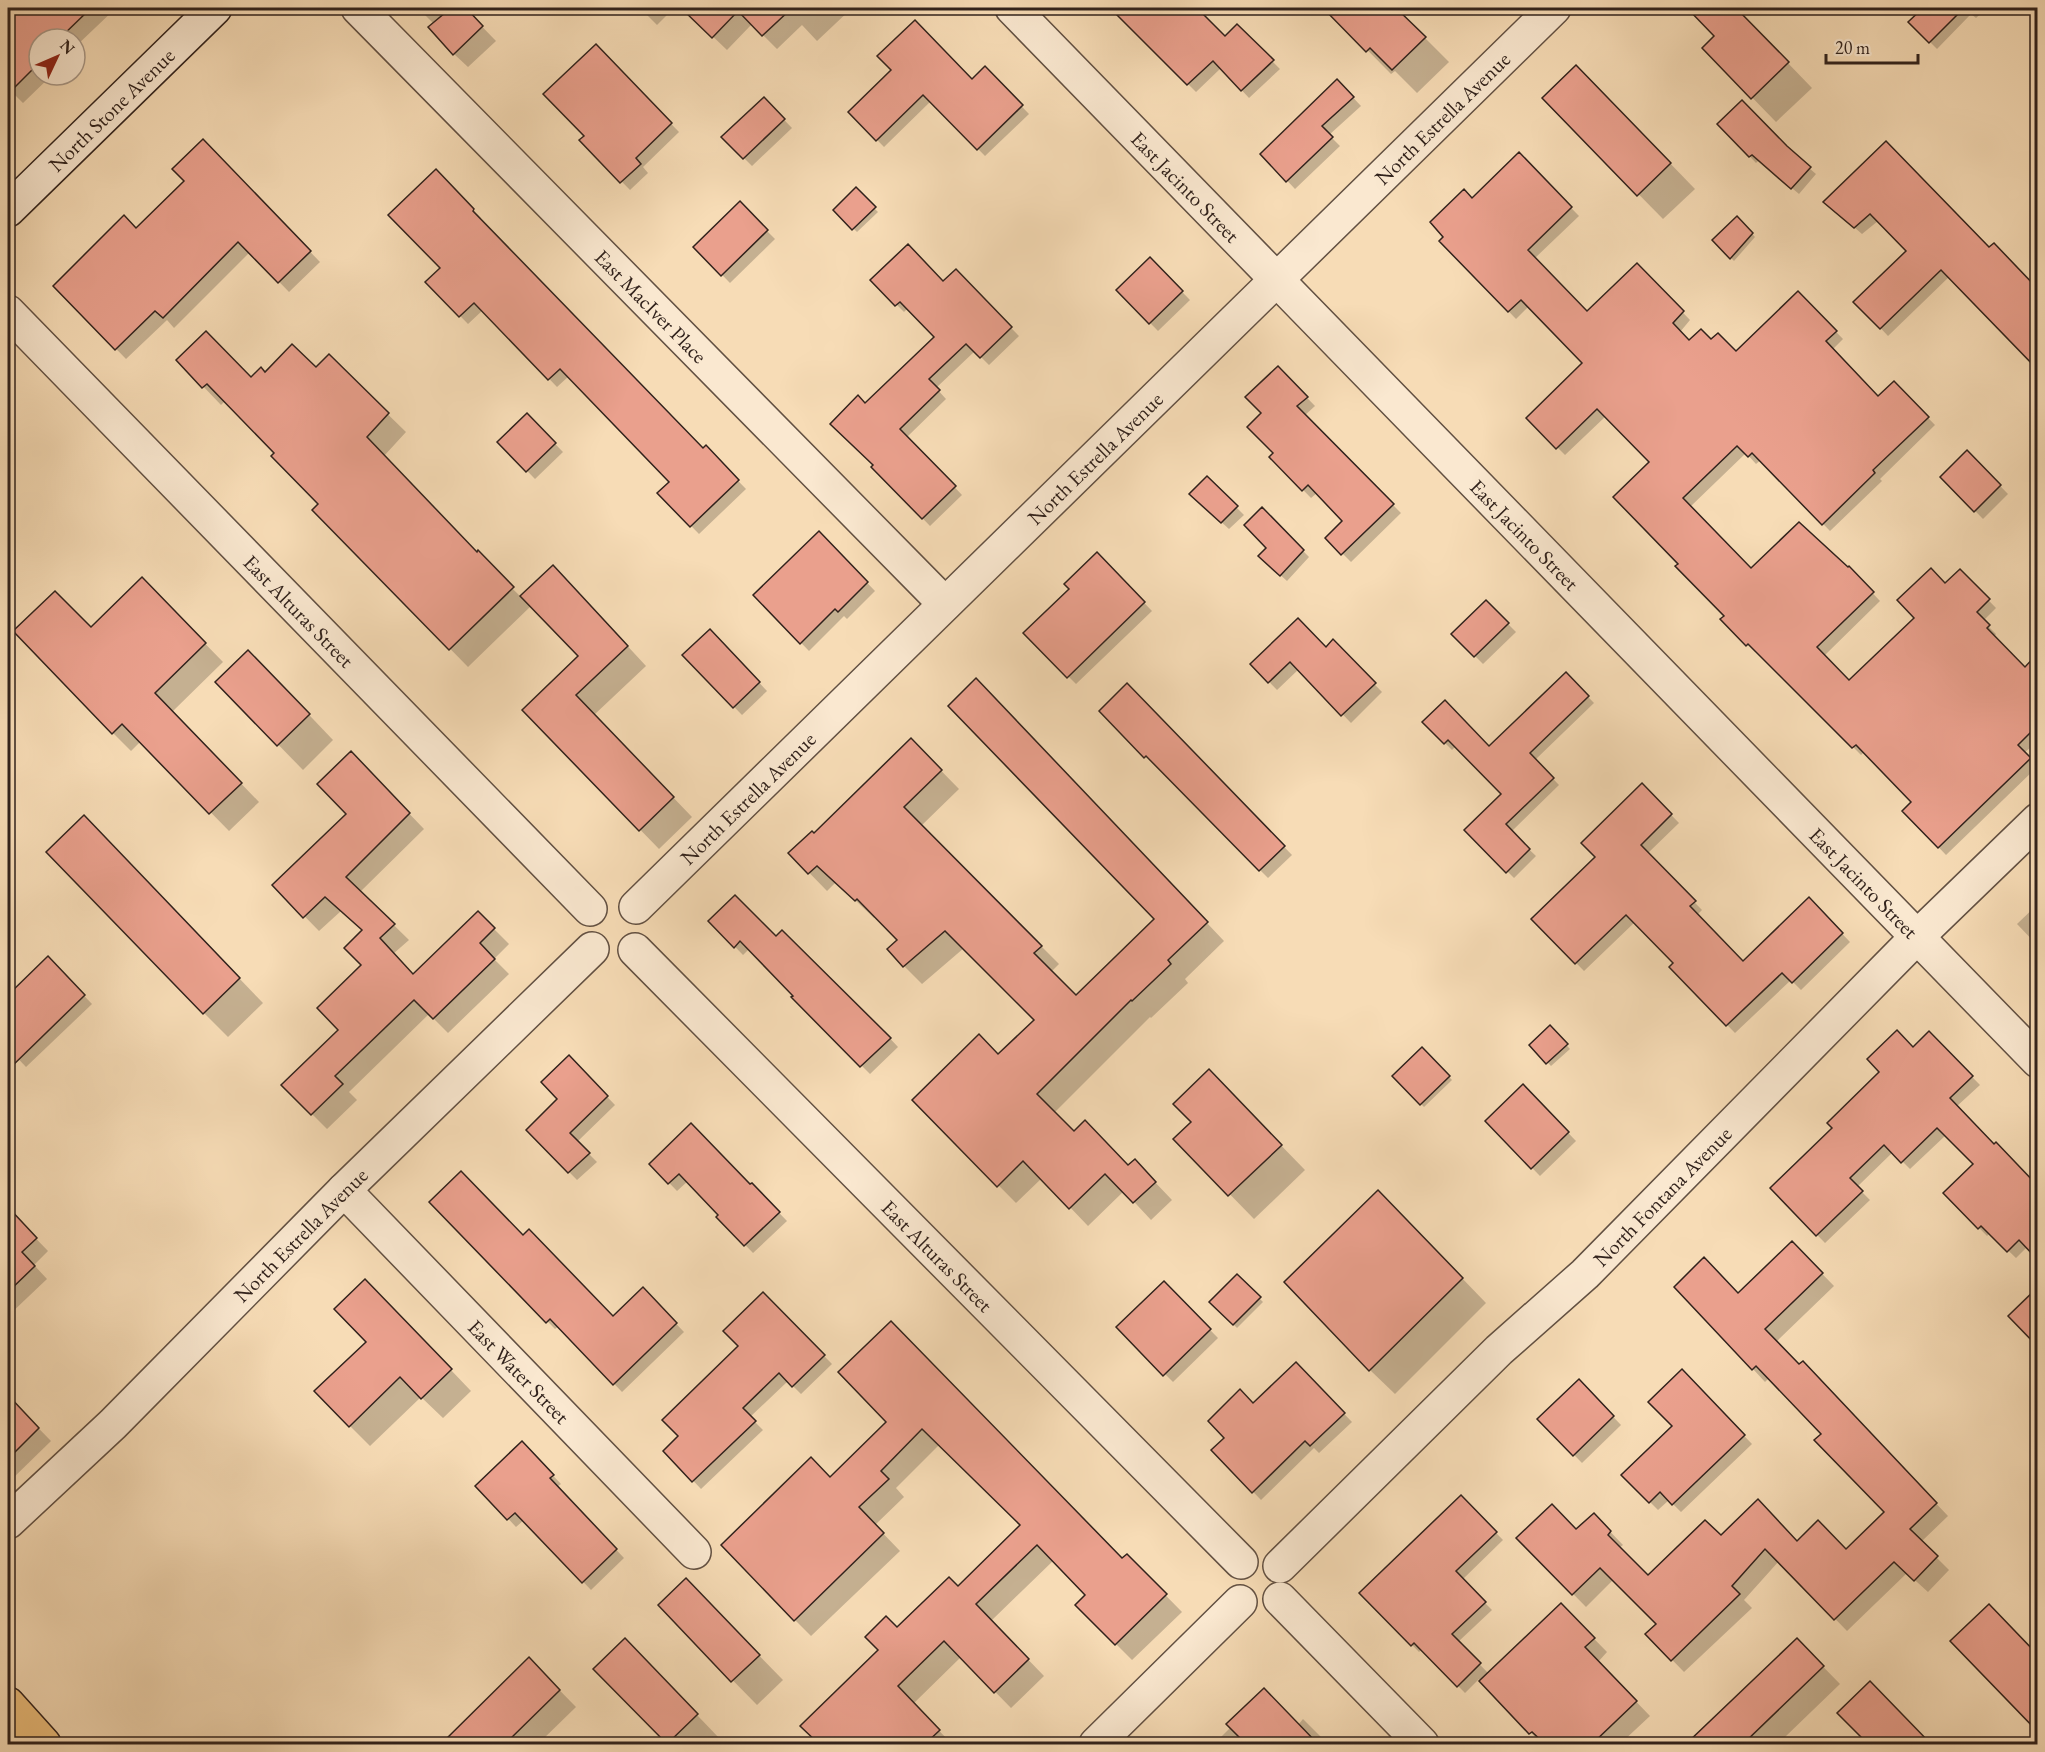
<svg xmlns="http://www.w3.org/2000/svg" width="2045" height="1752" viewBox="0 0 2045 1752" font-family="'EB Garamond',serif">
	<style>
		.shadow { fill: #0003 }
		.building { fill: #eaa08d; stroke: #31221c; stroke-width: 1.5 }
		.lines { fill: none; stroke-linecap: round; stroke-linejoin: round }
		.street-casing { stroke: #625042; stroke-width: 36 }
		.secondary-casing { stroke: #31221c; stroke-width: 36 }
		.primary-casing { stroke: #31221c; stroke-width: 36 }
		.street { stroke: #fae8d0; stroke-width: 33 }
		.secondary { stroke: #fae8d0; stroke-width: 33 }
		.primary { stroke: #ecbe7b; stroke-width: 33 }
		.labels { text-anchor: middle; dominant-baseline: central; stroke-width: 5; stroke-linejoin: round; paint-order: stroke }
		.street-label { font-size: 21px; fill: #31221c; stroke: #fae8d0 }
	</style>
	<rect width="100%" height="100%" fill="#f7dcb6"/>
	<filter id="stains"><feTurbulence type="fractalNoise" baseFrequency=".00333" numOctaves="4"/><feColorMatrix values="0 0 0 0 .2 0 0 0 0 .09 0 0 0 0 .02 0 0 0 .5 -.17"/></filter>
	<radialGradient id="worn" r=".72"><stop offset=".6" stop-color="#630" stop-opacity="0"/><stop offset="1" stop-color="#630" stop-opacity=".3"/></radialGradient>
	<g class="shadow">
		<path d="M8,8h108l-41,39v-8h-36v36h13l-29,28 -15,-15z"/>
		<path d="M418,8h46l32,33 -28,26 -14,-13 -20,-30z"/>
		<path d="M640,8h34l-17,17z"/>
		<path d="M683,8h169l-35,33 -15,-16 -25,24 -25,-25 -25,26z"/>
		<path d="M1112,8h88l-2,2 27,28 12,-12 43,43 -31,29 -28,-30 -25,24z"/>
		<path d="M1326,8h69l54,54 -32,31 -22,-22 -4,3z"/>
		<path d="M1689,8h46l77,80 -36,34 -72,-74 13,-12z"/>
		<path d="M1925,8h62l-11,10 -5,-4 -34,35 -27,-27z"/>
		<path d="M595,46l84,86 -36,35 5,6 -18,17 -49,-50 5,-4z"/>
		<path d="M985,68l44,46 -44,42 -54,-55 -47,46 -34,-35 122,-31z"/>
		<path d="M1345,89l16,17 -32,29 11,11 -45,43 -33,-35z"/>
		<path d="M1600,91l95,98 -32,30 -119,-121z"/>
		<path d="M764,99l28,29 -40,38 -29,-29z"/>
		<path d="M1719,124l68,25 29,25 -17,20 -40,-34 -3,3z"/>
		<path d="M203,141l117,121 -31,30 -39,-40 -76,76 -7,-8 -41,39 -71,-73 81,-56 50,-49z"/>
		<path d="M1886,143l103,106 5,-4 44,45v73l-2,2 -86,-89 -62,60 -32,-34 52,-51 -30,-30 -16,13 -29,-25z"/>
		<path d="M1519,154l60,62 -44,42 52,55 50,-48 53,55 -10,12 9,10 22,-1 25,12 62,-60 45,46 -11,11 46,48 16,-15 41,42 -55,54 2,2 -52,50 -69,-71 -5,4 -10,-11 -56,54 61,63 98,-2 31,33 -56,55 25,26 67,-64 44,-47 36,37 -13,13 13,13 -2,3 31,32 13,-13v85l-14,12 13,14 -91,88 -42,-44 9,-9 -49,-50 -3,3 -104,-105 -2,2 -32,-33 3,-3 -46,-52 -29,-102 -45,-46 -41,39 -37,-37 56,-55 -55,-57 -13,13 -75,-78 31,-41z"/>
		<path d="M436,171l45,47 -1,2 223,230 3,-2 40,41 -47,45 -40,-41 12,-11 -102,-106 -12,11 -74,-77 -15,14 -41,-42 15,-14z"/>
		<path d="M856,190l22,22 -21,20 -22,-22z"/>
		<path d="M740,204l35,35 -45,44 -35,-36z"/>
		<path d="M1737,218l18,19 -21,24 -20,-21z"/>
		<path d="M1150,259l40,41 -32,31 -40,-41z"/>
		<path d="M956,271l63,65 -30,29 -14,-14 -39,37 10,11 -39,38 55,58 -32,31 -57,-59 2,-2 -10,-60 71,-68 -28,-29 -4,4 -32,-32 72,3z"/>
		<path d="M329,357l77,75 -22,24 93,98 44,43 51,-11 74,80 -52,49 98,102 -33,32 -135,-139 56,-54 -49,-50 -63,61 -154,-157 6,-6 -44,-51 -51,-52 -4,4 -43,-45 73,18 14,-4 51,-5z"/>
		<path d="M1278,368l37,38 -11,10 97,97 -50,49 -24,-24 18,-17 -28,-28 -6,5 -40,-41 4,-4 -12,-40z"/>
		<path d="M527,415l36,37 -28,27 -36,-37z"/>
		<path d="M1967,452l41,42 -25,25 -41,-42z"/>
		<path d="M1207,478l37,37 -15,14 -31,-28z"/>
		<path d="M1262,509l47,48 -22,24 -21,-19 2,-14z"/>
		<path d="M819,533l56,58 -28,28 -3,-3 -35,35 -54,-56z"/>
		<path d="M1097,554l55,57 -76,73 -51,-51 46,-44z"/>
		<path d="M142,579l81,83 -51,50 87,90 -30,29 -88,-90 -10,10 -18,-18 -22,-104z"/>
		<path d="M1486,602l30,30 -33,32 -30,-30z"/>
		<path d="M710,631l57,60 -25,24 -58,-60z"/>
		<path d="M1333,642l49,50 -31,31 -52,-54 -22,21 -25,-26 74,-15z"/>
		<path d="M1566,674l28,29 -59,57 24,25 -48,47 25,24 -22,22 -48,-48 37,-36 -47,-48 -4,4 -28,-28 65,26z"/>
		<path d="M273,677l60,63 -30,30 -86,-88z"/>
		<path d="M1127,685l165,170 -24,23 -167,-167z"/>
		<path d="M994,698l230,243 -39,38 3,4 -37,35 -1,-1 -96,96 20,20 55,34 23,12 20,21 -21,20 -27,-29 -36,35 -46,-48 -26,25 -102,-103 85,-44 37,-36 -72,-72 -42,36 -18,-18 -5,-26 -23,-25 -2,3 -38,-36 -9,9 -37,-38 24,-18 97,-95 48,49 -38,37 138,138 -8,8 25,25 80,-78z"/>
		<path d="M351,753l73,76 -64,63 49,48 -16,14 21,21 64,-62 31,31 -15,15 15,15 -61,59 -19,-19 -80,78 8,8 -30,29 -44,-44 57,-55 23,-64v-35l-22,-20 -22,20 -45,-46 74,-71z"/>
		<path d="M1642,785l37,38 -32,31 55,56 -5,5 46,48 66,-64 41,43 -49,48 -10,-10 -56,53 -64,-66 4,-4 -40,-41 -51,49 -51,-52 64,-62z"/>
		<path d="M108,842l155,161 -35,34 -24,-24z"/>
		<path d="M2038,904v42l-21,-22z"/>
		<path d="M710,921l66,17 93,78 29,31 -28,27 -77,-77 2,-1 -46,-47 -6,6z"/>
		<path d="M48,958l44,46 -66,63 -18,-19v-51z"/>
		<path d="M1550,1027l20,22 -19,17 -20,-21z"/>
		<path d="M1929,1033l51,52 -24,22 82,79v71l-11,-10 -11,11 -26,-25 -3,3 -42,-43 30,-29 -29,-29 -36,34 -17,-17 -36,35 13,13 -45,43 -53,-55z"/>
		<path d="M1422,1049l30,31 -28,27 -30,-31z"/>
		<path d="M569,1057l46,48 -38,37 20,20 -20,18 -49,-50 32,-30z"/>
		<path d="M1523,1086l53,55 -36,35 -53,-55z"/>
		<path d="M1233,1096l72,74 -51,49 -78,-80z"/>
		<path d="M651,1164l99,22 2,-1 35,36 -34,32 -35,-36 2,-2 -32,-34 -11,10z"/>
		<path d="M431,1202l92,35 90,81 30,-29 41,43 -62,60 -63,-66 -4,3z"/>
		<path d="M1402,1216l84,87 -91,91 -25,-24z"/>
		<path d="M19,1221l29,30 -14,14 13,14 -39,37v-85z"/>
		<path d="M1792,1243l42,43 -58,56 23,24 16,10 133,140 -27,26 28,28 -21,22 -21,-19 -60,58 -68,-70 -35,39 8,8 -68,64 -37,-38 11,-10 -44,-45 -28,28 -68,-69 59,-7 17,-16 29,30 -4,3 29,29 73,-40 77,5 48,9 40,-39 -63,-78 -54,-56 -4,4 -12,-13 -14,-75z"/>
		<path d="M1237,1276l26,26 -26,26 -26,-26z"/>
		<path d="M1164,1283l54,55 -45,44 -55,-55z"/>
		<path d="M2034,1293l4,4v47l-27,-28z"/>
		<path d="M763,1294l69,70 -31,30 -13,-13 -38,36 13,13 -62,59 -36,-38 15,-15 60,-90z"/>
		<path d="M385,1301l86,90 -28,27 -22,-21 -51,49 -54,-54 52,-50z"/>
		<path d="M1296,1364l56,58 -33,31 -5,-5 -53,52 -48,-50 40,-45z"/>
		<path d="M840,1372l283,188 4,-4 55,56 -50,48 -55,-55 10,-10 -33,-35 -63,61 53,55 -33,32 -50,-51 -48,47 39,40h-131l-18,-18 77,-76 17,-21 61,-41 64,-62 -82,-82 -44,44 8,9 -29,28 25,26 -89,85 -16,-16 35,-142 58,-56z"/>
		<path d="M1682,1372l70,72 -71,68 -12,-12 -11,10 -35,-35 51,-49z"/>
		<path d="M1579,1381l42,44 -39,38 -43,-44z"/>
		<path d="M8,1397l43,44 -43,42z"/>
		<path d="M522,1443l39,41 -4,3 67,71 -33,32 -67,-70 -8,7 -39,-41z"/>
		<path d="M1461,1497l42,43 -41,40 30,30 -34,32 31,32 72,-69 46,47 -9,10 52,54 -30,28h-78l-63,-65 -14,14 -43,-44 -3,3 -58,-59z"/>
		<path d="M710,1605l73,75 -26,25 -97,-99z"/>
		<path d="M2013,1630l25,26v73l-85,-88z"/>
		<path d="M1797,1640l43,44 -55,53 7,7h-103z"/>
		<path d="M529,1659l47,48 -38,37h-95z"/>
		<path d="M649,1665l72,75 -5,4h-49l-72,-75z"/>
		<path d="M1891,1705l39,39h-60l-31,-31z"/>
		<path d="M1303,1719l25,25h-114l17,-17 67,-2z"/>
	</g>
	<g class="building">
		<path d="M8,8h83l-32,31h-20v24l-31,31z"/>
		<path d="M451,8h15l17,18 -30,29 -25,-28z"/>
		<path d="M681,8h111l-30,28 -24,-25 -26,27z"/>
		<path d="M1110,8h87l28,28 12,-12 37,36 -33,31 -28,-30 -26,24z"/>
		<path d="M1323,8h73l30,29 -34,33 -22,-22 -4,4z"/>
		<path d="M1687,8h49l53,54 -38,37 -49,-51 12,-12z"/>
		<path d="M1923,8h41l-35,35 -21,-21z"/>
		<path d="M915,20l57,59 13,-13 38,39 -46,45 -54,-55 -47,46 -28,-29 43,-42 -14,-14z"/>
		<path d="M596,44l76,79 -36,35 5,6 -21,19 -41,-43 5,-4 -41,-42z"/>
		<path d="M1576,65l95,98 -34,33 -95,-98z"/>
		<path d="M1337,79l17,18 -32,29 11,11 -47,45 -26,-28z"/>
		<path d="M764,97l21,22 -42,40 -22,-22z"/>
		<path d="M1742,100l45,46 24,21 -20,22 -39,-34 -3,2 -32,-33z"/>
		<path d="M203,139l108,112 -33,32 -40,-41 -75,76 -8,-7 -40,39 -62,-64 71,-71 12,13 48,-47 -12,-12z"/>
		<path d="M1886,141l103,106 5,-4 43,45v81l-96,-99 -61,59 -27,-27 53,-51 -36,-37 -16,14 -31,-26z"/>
		<path d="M1519,152l53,55 -44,43 59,61 50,-48 47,48 -11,12 16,17 12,-11 10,10 7,-6 18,18 62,-60 39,40 -11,10 52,55 16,-15 35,36 -56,53 2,3 -53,52 -70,-72 -4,4 -11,-11 -54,52 68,70 48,-46 49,45 1,-1 25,26 -57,55 32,33 65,-62 -17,-18 34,-32 14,15 15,-14 30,30 -13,13 13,13 -3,3 38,39 12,-13v72l-19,19 13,13 -93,90 -36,-37 9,-9 -55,-57 -4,3 -104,-104 -2,2 -26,-27 4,-3 -49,-50 3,-2 -65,-67 36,-35 -52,-53 -41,40 -30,-31 56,-55 -61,-63 -13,12 -69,-71 4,-4 -13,-15 34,-33 8,9z"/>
		<path d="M436,169l38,40 -1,2 230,237 3,-3 33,35 -49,47 -33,-34 12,-11 -109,-113 -12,11 -74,-77 -15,14 -34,-35 15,-14 -52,-53z"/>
		<path d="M856,187l20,20 -24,23 -19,-20z"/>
		<path d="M740,201l28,29 -47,46 -28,-29z"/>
		<path d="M1737,216l16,17 -23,26 -18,-19z"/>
		<path d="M908,244l35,37 13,-12 56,58 -32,31 -14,-14 -37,35 11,11 -40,39 56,57 -34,33 -51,-52 2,-2 -43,-41 28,-29 7,8 69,-66 -34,-35 -5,4 -25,-26z"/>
		<path d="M1150,257l33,34 -34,33 -33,-34z"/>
		<path d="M206,331l45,46 10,-10 4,5 27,-28 24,23 13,-13 60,59 -22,24 110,115 1,-2 36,37 -65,63 -137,-140 6,-6 -47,-48 3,-3 -67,-69 -5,4 -26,-28z"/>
		<path d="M1278,366l30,31 -11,9 97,98 -53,51 -16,-17 17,-17 -34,-36 -6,6 -33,-34 4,-4 -26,-26 14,-14 -16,-16z"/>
		<path d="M527,413l29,30 -30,29 -29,-30z"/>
		<path d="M1967,450l34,35 -27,27 -34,-35z"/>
		<path d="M1207,476l31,30 -17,17 -32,-29z"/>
		<path d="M1262,507l42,43 -24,26 -22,-20 8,-8 -22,-23z"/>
		<path d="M819,531l49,51 -30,30 -3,-3 -35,35 -47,-49z"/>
		<path d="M1097,552l48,50 -78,76 -44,-45 46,-44 -5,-5z"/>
		<path d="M553,565l75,81 -52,49 98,102 -35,34 -117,-121 56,-54 -58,-60z"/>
		<path d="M142,577l64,66 -51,50 87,90 -33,31 -87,-90 -10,10 -99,-103 42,-40 36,36z"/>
		<path d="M1486,600l23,23 -35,34 -23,-23z"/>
		<path d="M1298,618l28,29 7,-8 43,44 -35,33 -51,-54 -22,21 -18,-19z"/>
		<path d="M710,629l50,53 -27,26 -51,-53z"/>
		<path d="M248,650l62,64 -33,32 -62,-64z"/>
		<path d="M1566,672l23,24 -59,57 24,25 -48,46 24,25 -24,24 -42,-43 37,-36 -53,-54 -4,4 -22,-22 23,-22 44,46z"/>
		<path d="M976,678l232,244 -40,38 3,4 -39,37 -1,-1 -94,94 37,37 11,-11 43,45 7,-6 21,23 -23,21 -28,-29 -36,35 -46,-48 -26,26 -85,-87 67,-66 19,20 36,-34 -89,-89 -42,36 -16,-18 10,-9 -40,-41 -2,2 -38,-35 -9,8 -20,-21 24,-22 2,2 97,-95 31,32 -38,37 138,139 -8,7 42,42 78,-76 -206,-213z"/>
		<path d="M1127,683l158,163 -26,25 -113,-115 -2,2 -45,-47z"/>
		<path d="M351,751l59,62 -64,64 49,47 -15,14 33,36 65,-63 17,17 -15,15 15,16 -62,60 -19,-19 -79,76 8,8 -32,31 -30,-30 57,-55 -21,-22 44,-43 -17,-17 18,-18 -37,-33 -22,21 -31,-33 74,-71 -29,-30z"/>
		<path d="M1642,783l30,31 -31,31 55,56 -6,5 53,55 66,-64 34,36 -51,50 -10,-10 -56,53 -57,-59 4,-4 -47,-48 -51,49 -44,-45 64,-62 -14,-14z"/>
		<path d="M84,815l156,163 -37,36 -157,-162z"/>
		<path d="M735,895l41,41 6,-6 109,108 -31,29 -69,-70 2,-1 -53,-55 -6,7 -26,-27z"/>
		<path d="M48,956l37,39 -77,75v-75z"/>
		<path d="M1550,1025l18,19 -22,20 -17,-19z"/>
		<path d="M1897,1030l16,17 16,-16 44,45 -23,22 44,46 2,-2 41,43v74l-18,-19 -12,12 -26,-26 -3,3 -35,-36 30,-29 -36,-36 -36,35 -17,-18 -34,33 13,13 -47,45 -46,-48 62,-60 -5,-5 52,-51 -12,-13z"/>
		<path d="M1422,1047l28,29 -30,29 -28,-29z"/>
		<path d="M569,1055l39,41 -38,37 20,20 -22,20 -42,-43 31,-31 -16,-17z"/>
		<path d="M1209,1069l73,76 -54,51 -55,-57 18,-17 -18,-18z"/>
		<path d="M1523,1084l46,48 -38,37 -46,-48z"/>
		<path d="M691,1123l59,61 2,-1 28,29 -36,34 -28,-29 2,-2 -39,-41 -11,10 -19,-20z"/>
		<path d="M461,1171l62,64 6,-6 84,87 30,-29 34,36 -64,62 -63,-66 -4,4 -117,-121z"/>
		<path d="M1378,1190l85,88 -94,93 -85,-89z"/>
		<path d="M8,1207l29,31 -15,14 13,14 -27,26z"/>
		<path d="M1792,1241l31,32 -58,56 34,35 4,-3 134,142 -27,26 28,27 -24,25 -20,-19 -60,58 -69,-71 -33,37 8,8 -69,67 -26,-27 11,-10 -56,-56 -28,27 -56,-57 36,-34 24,25 18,-16 17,18 -3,4 40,40 57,-55 16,15 37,-36 39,42 21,-21 28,29 38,-37 -70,-72 7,-6 -65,-68 -4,4 -78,-83 30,-30 34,36z"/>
		<path d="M1237,1274l24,23 -28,28 -24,-23z"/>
		<path d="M365,1279l87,90 -31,30 -21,-22 -51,50 -35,-36 52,-49 -32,-33z"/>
		<path d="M1164,1281l47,48 -48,47 -47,-49z"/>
		<path d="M2037,1288v58l-29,-30z"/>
		<path d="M763,1292l62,63 -33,32 -13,-14 -36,35 13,13 -64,61 -29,-31 15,-15 -16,-16 76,-74 -15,-15z"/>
		<path d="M891,1321l231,237 5,-4 40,40 -52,51 -40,-40 10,-10 -48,-50 -61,59 53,55 -35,34 -50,-52 -46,45 42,44 -15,14h-106l-19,-18 78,-76 -13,-13 21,-21 11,11 52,-50 9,9 62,-61 -98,-96 -41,42 8,8 -30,28 25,26 -90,88 -73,-76 90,-88 19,20 56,-55 -48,-50z"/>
		<path d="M1296,1362l49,51 -35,33 -5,-5 -53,52 -41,-43 13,-12 -16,-17 32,-32 13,14z"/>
		<path d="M1682,1369l63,66 -73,70 -12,-13 -11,11 -28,-28 51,-49 -24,-24z"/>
		<path d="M1579,1379l35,37 -41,40 -36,-37z"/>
		<path d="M8,1395l31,33 -31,31z"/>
		<path d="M522,1441l32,34 -4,3 67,71 -35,34 -67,-70 -8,7 -32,-34z"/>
		<path d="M1461,1495l36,37 -41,39 30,31 -34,32 29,29 -24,24 -43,-44 -3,3 -52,-53z"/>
		<path d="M686,1578l74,77 -29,27 -73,-77z"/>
		<path d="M1561,1603l34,35 -10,9 52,54 -45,43h-47l-13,-12 -3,2 -50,-53z"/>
		<path d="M1989,1604l48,50v77l-87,-90z"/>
		<path d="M625,1638l73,76 -31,30 -74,-75z"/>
		<path d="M1797,1638l27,28 -81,78h-57z"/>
		<path d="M529,1657l31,33 -55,54h-64z"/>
		<path d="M1870,1681l61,63h-63l-31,-31z"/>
		<path d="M1264,1688l54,56h-72l-20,-20z"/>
	</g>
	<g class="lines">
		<g class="street-casing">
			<g id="street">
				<path id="s1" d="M358,8l587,596"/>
				<path id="s2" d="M1012,8l1026,1053"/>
				<path id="s3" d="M8,312l582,597"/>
				<path id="s4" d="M636,907l918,-899"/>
				<path id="s5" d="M635,950l606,612"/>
				<path id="s6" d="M344,1190l350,362"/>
				<path id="s7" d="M8,1522l105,-98 231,-234 248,-241"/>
				<path id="s8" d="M1280,1566l219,-216 86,-76 332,-337 121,-117"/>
				<path d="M1280,1599l142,145"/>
				<path d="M1096,1744l144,-142"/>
			</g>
		</g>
		<g class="secondary-casing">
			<g id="secondary">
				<path id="s9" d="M8,210l207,-202"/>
			</g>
		</g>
		<g class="primary-casing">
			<path id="primary" d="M8,1704l36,40"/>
		</g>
		<use href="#street" class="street"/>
		<use href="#secondary" class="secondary"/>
		<use href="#primary" class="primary"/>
	</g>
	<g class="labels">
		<g class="street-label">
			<text stroke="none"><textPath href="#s9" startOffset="144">North Stone Avenue</textPath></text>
			<text stroke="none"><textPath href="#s4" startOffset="1128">North Estrella Avenue</textPath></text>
			<text stroke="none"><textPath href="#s2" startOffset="249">East Jacinto Street</textPath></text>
			<text stroke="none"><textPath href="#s1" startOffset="418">East MacIver Place</textPath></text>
			<text stroke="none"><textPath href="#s4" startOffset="642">North Estrella Avenue</textPath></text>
			<text stroke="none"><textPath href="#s2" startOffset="735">East Jacinto Street</textPath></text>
			<text stroke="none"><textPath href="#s3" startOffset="417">East Alturas Street</textPath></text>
			<text stroke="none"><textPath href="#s4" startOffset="156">North Estrella Avenue</textPath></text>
			<text stroke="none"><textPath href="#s2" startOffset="1221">East Jacinto Street</textPath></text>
			<text stroke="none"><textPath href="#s8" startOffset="532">North Fontana Avenue</textPath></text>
			<text stroke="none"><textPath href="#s7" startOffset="410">North Estrella Avenue</textPath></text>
			<text stroke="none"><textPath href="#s5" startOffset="430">East Alturas Street</textPath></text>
			<text stroke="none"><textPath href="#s6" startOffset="252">East Water Street</textPath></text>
		</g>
	</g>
	<rect width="2045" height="1752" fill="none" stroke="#f7dcb6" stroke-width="30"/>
	<rect x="9" y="9" width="2027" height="1734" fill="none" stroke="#31221c" stroke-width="3"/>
	<rect x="15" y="15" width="2015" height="1722" fill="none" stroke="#31221c" stroke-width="1.5"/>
	<g transform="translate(57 57) rotate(46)"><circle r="28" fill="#fae8d0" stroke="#aa9988" stroke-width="1.5"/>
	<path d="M0-4.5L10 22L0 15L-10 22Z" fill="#8f2418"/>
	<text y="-9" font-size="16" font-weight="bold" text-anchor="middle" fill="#31221c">N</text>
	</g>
	<path d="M1826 54v9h92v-9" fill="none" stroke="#31221c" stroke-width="3"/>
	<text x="1835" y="54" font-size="18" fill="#31221c" stroke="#fae8d0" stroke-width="4.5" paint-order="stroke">20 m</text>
	<rect width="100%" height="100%" filter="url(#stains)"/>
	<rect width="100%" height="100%" fill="url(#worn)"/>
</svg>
